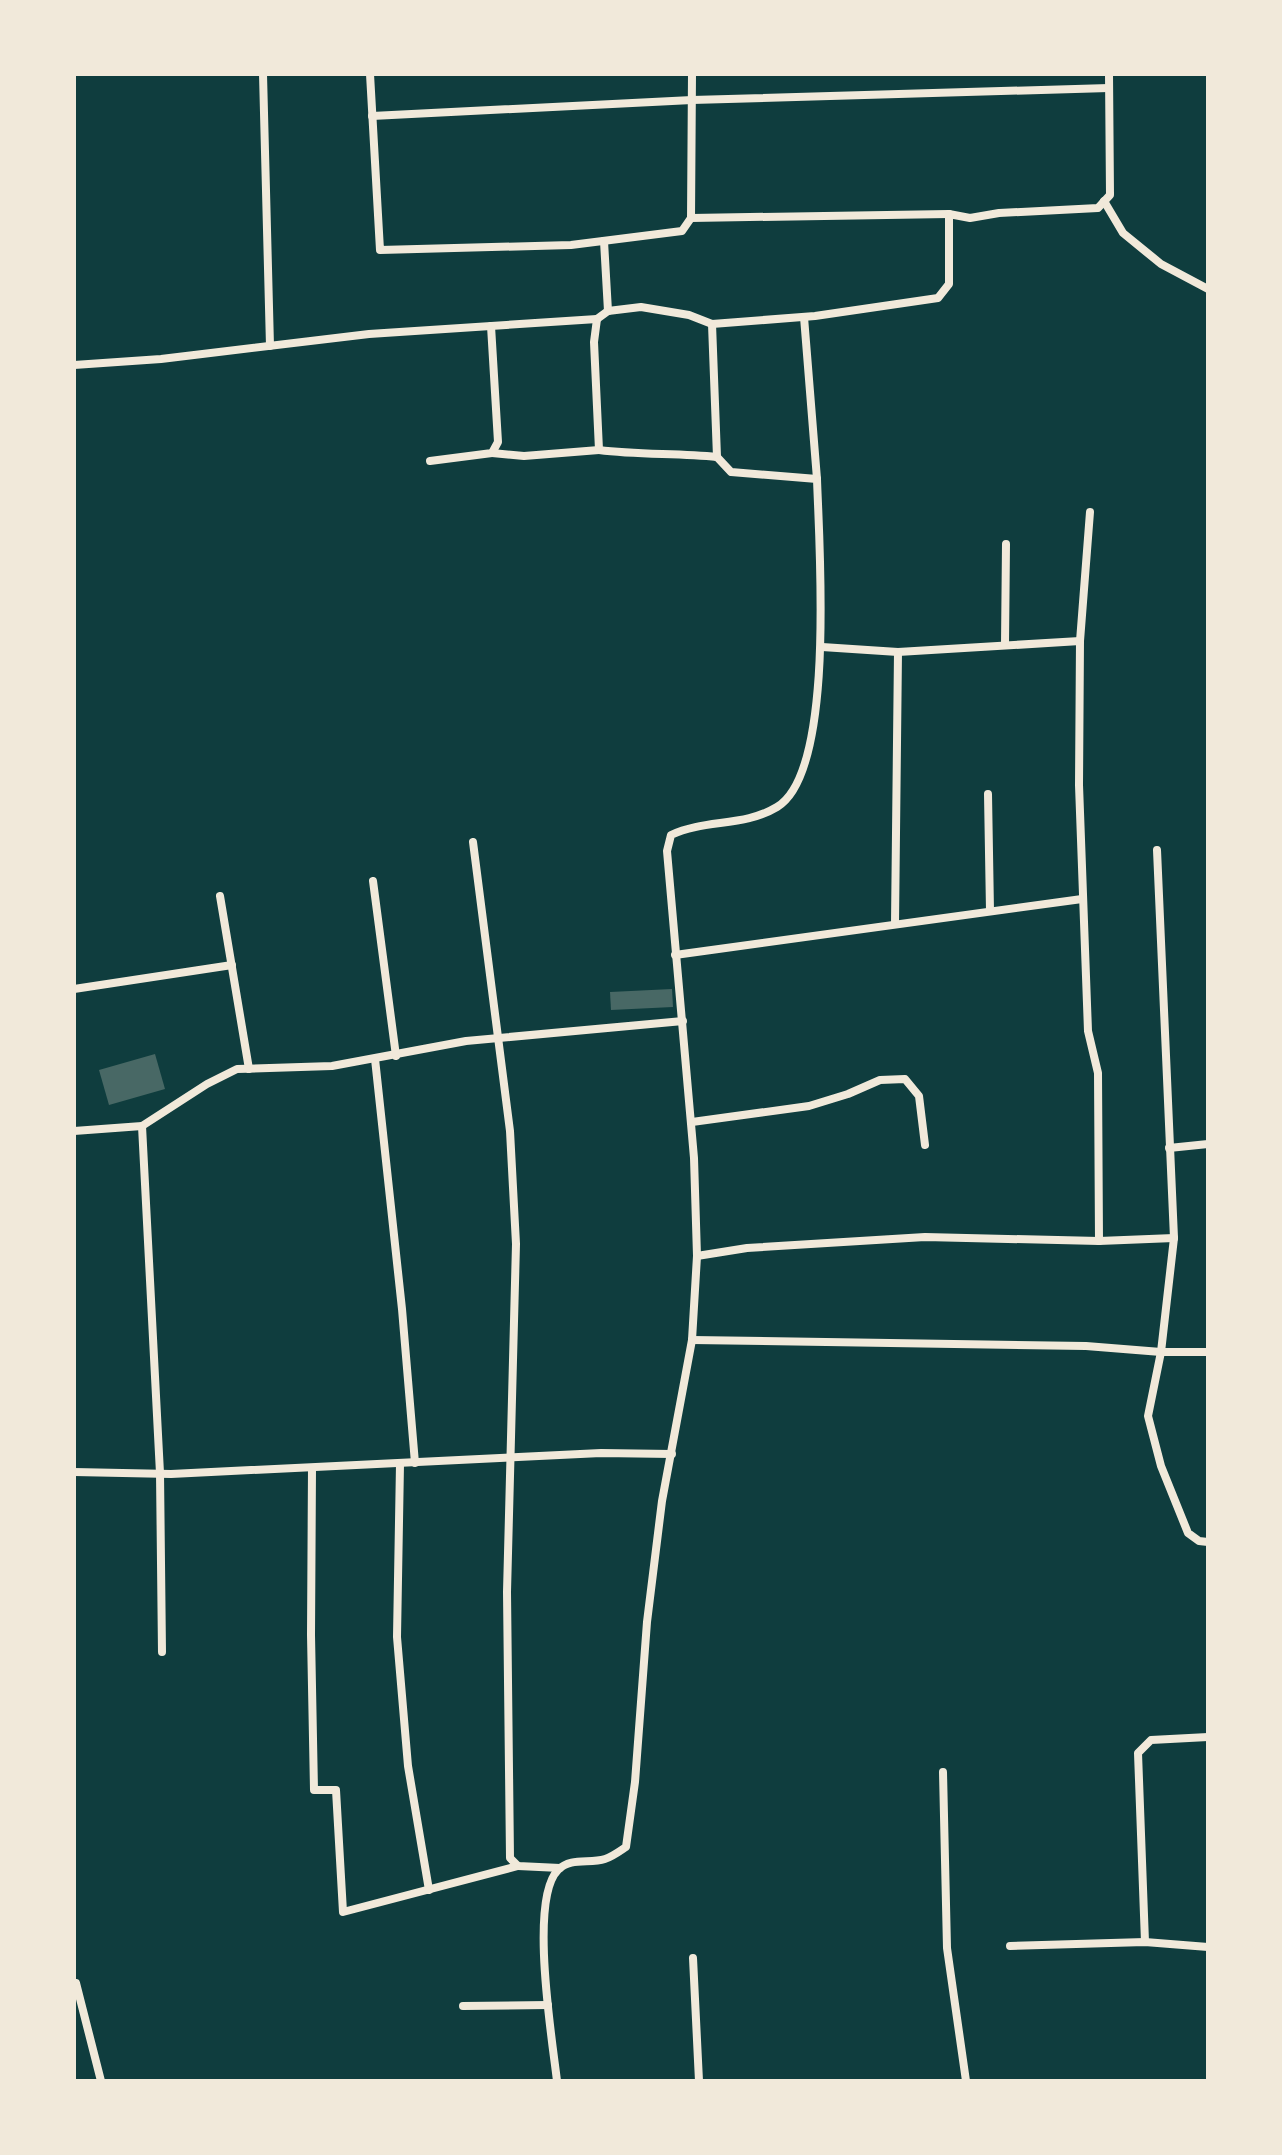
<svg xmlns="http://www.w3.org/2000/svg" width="1282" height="2155" viewBox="0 0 1282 2155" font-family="Figtree,sans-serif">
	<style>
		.building { fill: #486865 }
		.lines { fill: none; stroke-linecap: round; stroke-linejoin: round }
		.minor { stroke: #f1e9da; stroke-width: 8 }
	</style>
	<rect width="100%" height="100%" fill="#0f3d3e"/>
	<g class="building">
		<path d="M672,989l1,18 -62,3 -1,-18z"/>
		<path d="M155,1054l10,35 -56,16 -10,-35z"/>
	</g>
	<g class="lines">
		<g class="minor">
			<path d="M263,74l7,272"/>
			<path d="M370,74l10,176 191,-5 111,-14 9,-13 1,-144"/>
			<path d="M372,116l320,-16 417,-12"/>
			<path d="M1104,201l19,32 38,31 47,25"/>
			<path d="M691,218l258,-4"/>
			<path d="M604,241l4,70"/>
			<path d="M804,317l13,162"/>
			<path d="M712,324l5,133"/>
			<path d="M74,365l87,-6 208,-25 228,-15"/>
			<path d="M492,453l32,3 75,-6"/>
			<path d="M430,461l62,-8 6,-11 -7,-116"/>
			<path d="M1090,512l-10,129 -1,144 9,246 10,42 1,168"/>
			<path d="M1005,644l1,-100"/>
			<path d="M822,647l76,5 182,-11"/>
			<path d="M988,794l2,117"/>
			<path d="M473,842l37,289 6,113 -9,348 3,266 8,8 42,2"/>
			<path d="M1157,850l17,388 -13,114 -13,64 13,50 27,67 11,8 9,1"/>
			<path d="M373,881l23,175"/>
			<path d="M220,896l29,173"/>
			<path d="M895,924l3,-272"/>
			<path d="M675,955l407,-56"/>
			<path d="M74,989l158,-24"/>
			<path d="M375,1059l27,250 13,154"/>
			<path d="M692,1122l117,-16 39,-12 32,-14 25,-1 14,17 6,49"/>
			<path d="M142,1126l18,347 2,179"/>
			<path d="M74,1131l68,-5 65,-42 30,-15 95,-3 134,-25 217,-20"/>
			<path d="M1169,1148l39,-4"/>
			<path d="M697,1256l50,-8 178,-11 174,4 75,-3"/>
			<path d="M692,1340l394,6 75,6h47"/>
			<path d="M400,1464l-3,173 11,129 21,124"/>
			<path d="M312,1468l-1,167 3,155h22l7,122 175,-46"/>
			<path d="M74,1472l97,2 430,-21 71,1"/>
			<path d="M943,1772l4,176 19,133"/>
			<path d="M1145,1942l-7,-189 13,-13 57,-3"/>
			<path d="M1010,1946l135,-4 63,5"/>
			<path d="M693,1958l6,123"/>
			<path d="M76,1983l25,98"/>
			<path d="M463,2006l85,-1"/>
			<path d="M557,2081c-5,-43 -28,-182 1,-211 13,-13 31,-6 47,-11 7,-2 15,-8 21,-12l9,-65 12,-160 15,-121 30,-161 5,-84 -3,-98 -27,-307 4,-16c34,-16 73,-8 106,-28 59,-35 42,-263 40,-328l-86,-7 -14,-15c-40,-4 -79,-2 -118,-7l-5,-108 3,-23 11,-8 33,-4 48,8 23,9 103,-8 123,-18 11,-14v-70l21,4 29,-5 99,-5 12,-13 -1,-121"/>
		</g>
	</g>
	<rect width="1282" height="2155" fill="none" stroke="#f1e9da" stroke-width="152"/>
</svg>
